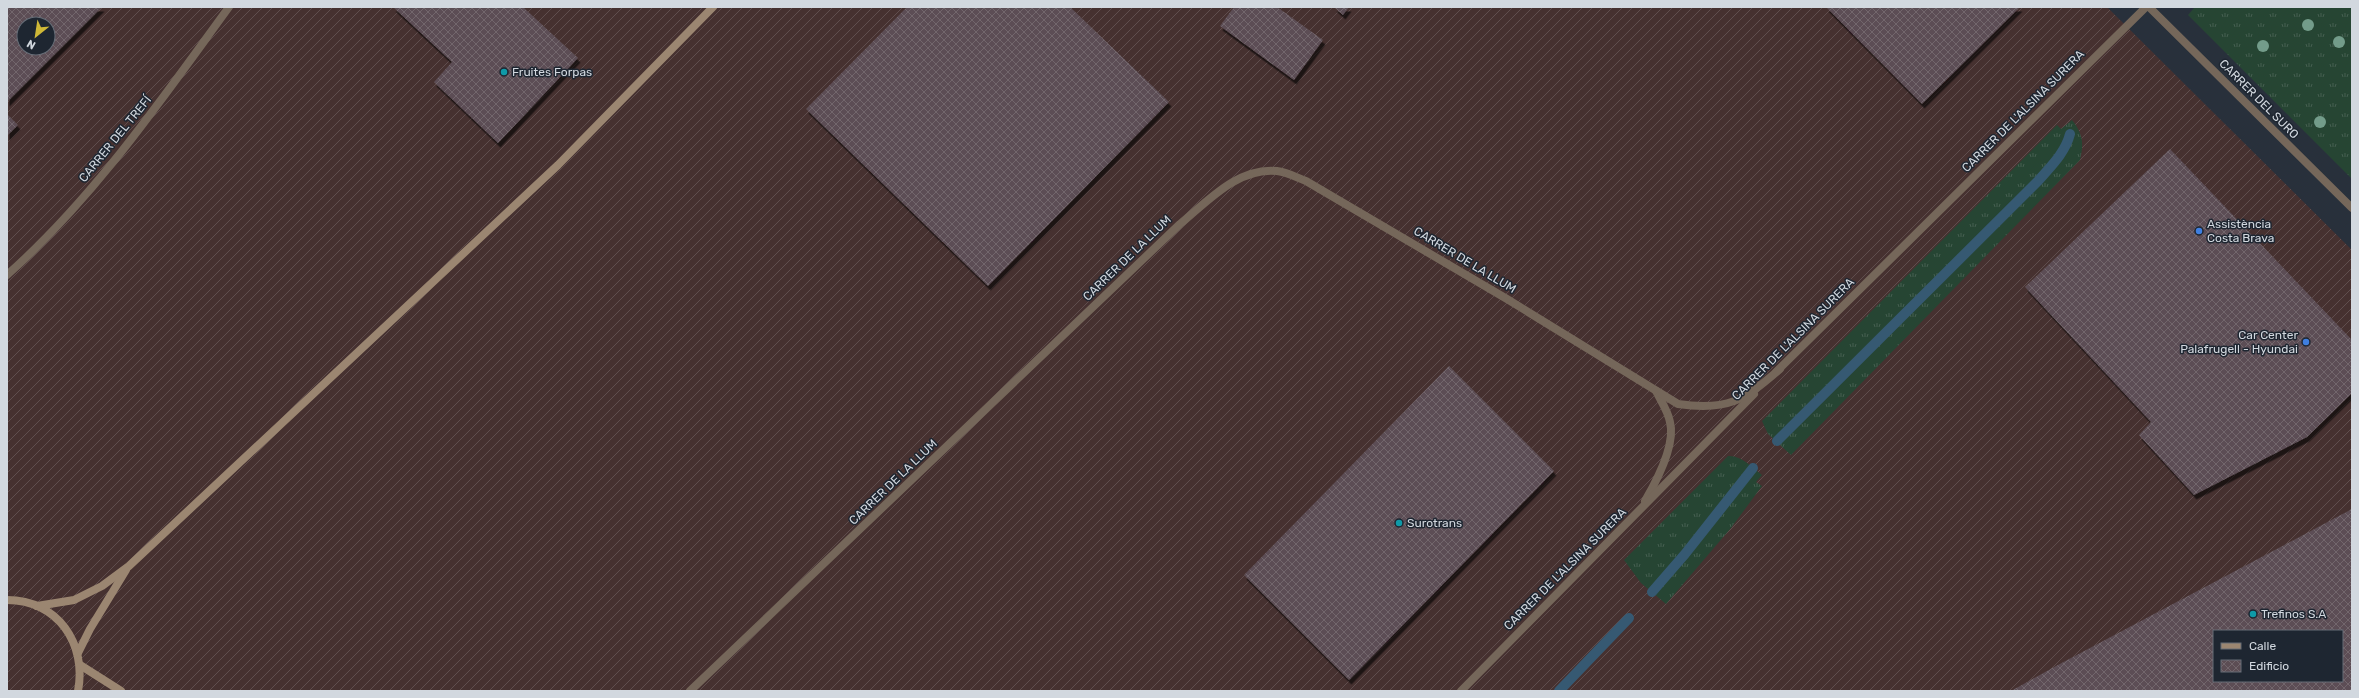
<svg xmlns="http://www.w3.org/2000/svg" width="2359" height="698" viewBox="0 0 2359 698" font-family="Rubik,sans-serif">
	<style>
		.industrial { fill: url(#industrial-furrows); fill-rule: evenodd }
		.grass { fill: url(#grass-tufts) }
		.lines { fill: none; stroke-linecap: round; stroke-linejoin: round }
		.stream { stroke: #365972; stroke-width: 10 }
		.building { fill: url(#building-cross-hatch); fill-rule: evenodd; filter: url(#shadow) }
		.street { stroke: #75675a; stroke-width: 8 }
		.secondary { stroke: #9b8671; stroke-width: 8 }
		.tree { fill: #739c8a }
		.culture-dot { fill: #0f9aa8; stroke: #1e2631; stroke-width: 1.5 }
		.shop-dot { fill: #3f7fe0; stroke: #1e2631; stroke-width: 1.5 }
		.labels { text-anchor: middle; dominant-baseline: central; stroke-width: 3; stroke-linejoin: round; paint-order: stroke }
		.poi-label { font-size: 12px; fill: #d2d8df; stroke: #1e2631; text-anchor: start }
		.street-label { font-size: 12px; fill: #d2d8df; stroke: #1e2631 }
	</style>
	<defs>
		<pattern id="industrial-furrows" width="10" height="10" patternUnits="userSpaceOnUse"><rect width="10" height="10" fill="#463130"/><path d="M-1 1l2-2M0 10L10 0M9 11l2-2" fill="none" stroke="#604e4e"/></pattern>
		<pattern id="grass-tufts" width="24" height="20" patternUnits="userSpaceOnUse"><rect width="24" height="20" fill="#264533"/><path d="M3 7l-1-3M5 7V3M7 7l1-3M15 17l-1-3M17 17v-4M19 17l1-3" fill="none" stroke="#455f50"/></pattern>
		<pattern id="building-cross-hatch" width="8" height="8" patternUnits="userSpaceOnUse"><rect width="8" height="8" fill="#5c4d54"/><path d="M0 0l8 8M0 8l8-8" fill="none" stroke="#72666c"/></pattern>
		<filter id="shadow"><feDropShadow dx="2.5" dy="4.5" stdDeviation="0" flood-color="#0009"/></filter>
	</defs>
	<rect width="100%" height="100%" fill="#28303b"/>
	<path class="industrial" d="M7,7h2100l245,243v441h-2345zM24,24h24v24h-24zM2214,631h128v50h-128z"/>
	<g class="grass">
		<path d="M2195,7h157v172l-164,-164z"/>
		<path d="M2072,120c11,14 12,23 8,40l-289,295 -23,-21 -6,-13 295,-296 4,4z"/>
		<path d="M1728,456c13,-1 24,11 34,19l-6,7 6,4 -31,42 -65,76 -25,-21 -17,-23z"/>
	</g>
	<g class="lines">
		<g class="stream">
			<path d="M1777,441l261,-260c13,-15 27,-28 32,-47"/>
			<path d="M1652,592l33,-38 68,-86"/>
			<path d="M1559,691l70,-73"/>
		</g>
	</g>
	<g class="building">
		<path d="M7,7h95l-95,95zM24,24h24v24h-24z"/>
		<path d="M393,7h130l55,51 -80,85 -64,-61 18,-20z"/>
		<path d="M907,7h163l99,95 -181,184 -182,-177z"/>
		<path d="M1234,7h43l46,33 -29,40 -74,-54z"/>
		<path d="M1334,7h15l-6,8z"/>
		<path d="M1826,7h194l-98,97z"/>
		<path d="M7,114l11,11 -11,11z"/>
		<path d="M2170,149l182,191v53l-45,44 -113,58 -55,-60 12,-13 -126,-135z"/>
		<path d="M1449,366l105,105 -205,209 -105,-105z"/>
		<path d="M2352,509v182h-341l45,-25zM2214,631h128v50h-128z"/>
	</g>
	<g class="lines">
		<g class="street">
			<path d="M2149,7l203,201"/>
			<path d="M7,275c87,-77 154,-175 222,-268"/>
			<path d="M1776,372l370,-365"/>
			<path d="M1645,501c11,-19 31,-56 25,-79 -2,-11 -9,-21 -14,-31"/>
			<path d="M690,691l490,-467c28,-23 58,-57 97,-53 10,1 21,7 29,10l201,118 171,105c50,7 65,-3 102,-35"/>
			<path d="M1461,691l293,-297"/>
		</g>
		<g class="secondary">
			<path d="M7,600c51,0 80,44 71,91"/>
			<path d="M37,606l37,-6 28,-14 27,-20 429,-401 155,-158"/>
			<path d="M78,653l12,-24 36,-59"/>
			<path d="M80,665l41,26"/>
		</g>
	</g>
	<g class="tree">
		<circle cx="2308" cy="25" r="6"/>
		<circle cx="2339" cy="42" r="6"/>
		<circle cx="2263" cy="46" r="6"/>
		<circle cx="2320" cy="122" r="6"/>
	</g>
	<g class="culture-dot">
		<circle cx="504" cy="72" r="4"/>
		<circle cx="1399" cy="523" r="4"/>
		<circle cx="2253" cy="614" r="4"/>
	</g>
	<g class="shop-dot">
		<circle cx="2199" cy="231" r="4"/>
		<circle cx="2306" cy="342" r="4"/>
	</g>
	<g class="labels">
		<g class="poi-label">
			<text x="512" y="72">Fruites Forpas</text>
			<text x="2207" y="224">Assistència<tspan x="2207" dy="14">Costa Brava</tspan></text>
			<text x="2298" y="335" text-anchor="end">Car Center<tspan x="2298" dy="14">Palafrugell - Hyundai</tspan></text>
			<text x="1407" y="523">Surotrans</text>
			<text x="2261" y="614">Trefinos S.A</text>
		</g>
		<g class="street-label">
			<text transform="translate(2259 99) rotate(45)">CARRER DEL SURO</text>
			<text transform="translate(2023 111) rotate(-45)">CARRER DE L'ALSINA SURERA</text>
			<text transform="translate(115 139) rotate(-51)">CARRER DEL TREFÍ</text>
			<text transform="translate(1127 258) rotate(-44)">CARRER DE LA LLUM</text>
			<text transform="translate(1465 260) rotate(31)">CARRER DE LA LLUM</text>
			<text transform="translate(1793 339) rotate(-45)">CARRER DE L'ALSINA SURERA</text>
			<text transform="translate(893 482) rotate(-44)">CARRER DE LA LLUM</text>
			<text transform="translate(1565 569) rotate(-45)">CARRER DE L'ALSINA SURERA</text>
		</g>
	</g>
	<rect width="2359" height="698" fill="none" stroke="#d2d8df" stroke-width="16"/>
	<rect x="2213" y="630" width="130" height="52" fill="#1e2631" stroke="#666d77"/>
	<rect x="2221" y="643" width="20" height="6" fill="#9b8671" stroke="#666d77"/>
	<text x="2249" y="650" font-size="12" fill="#d2d8df">Calle</text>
	<rect x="2221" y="660" width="20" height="12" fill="url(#building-cross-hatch)" stroke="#666d77"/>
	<text x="2249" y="670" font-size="12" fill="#d2d8df">Edificio</text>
	<g transform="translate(36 36) rotate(210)"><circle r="19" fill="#1e2631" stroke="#666d77"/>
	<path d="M0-3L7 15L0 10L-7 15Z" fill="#cfb837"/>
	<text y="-6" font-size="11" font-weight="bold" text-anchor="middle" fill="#d2d8df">N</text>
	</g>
</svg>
